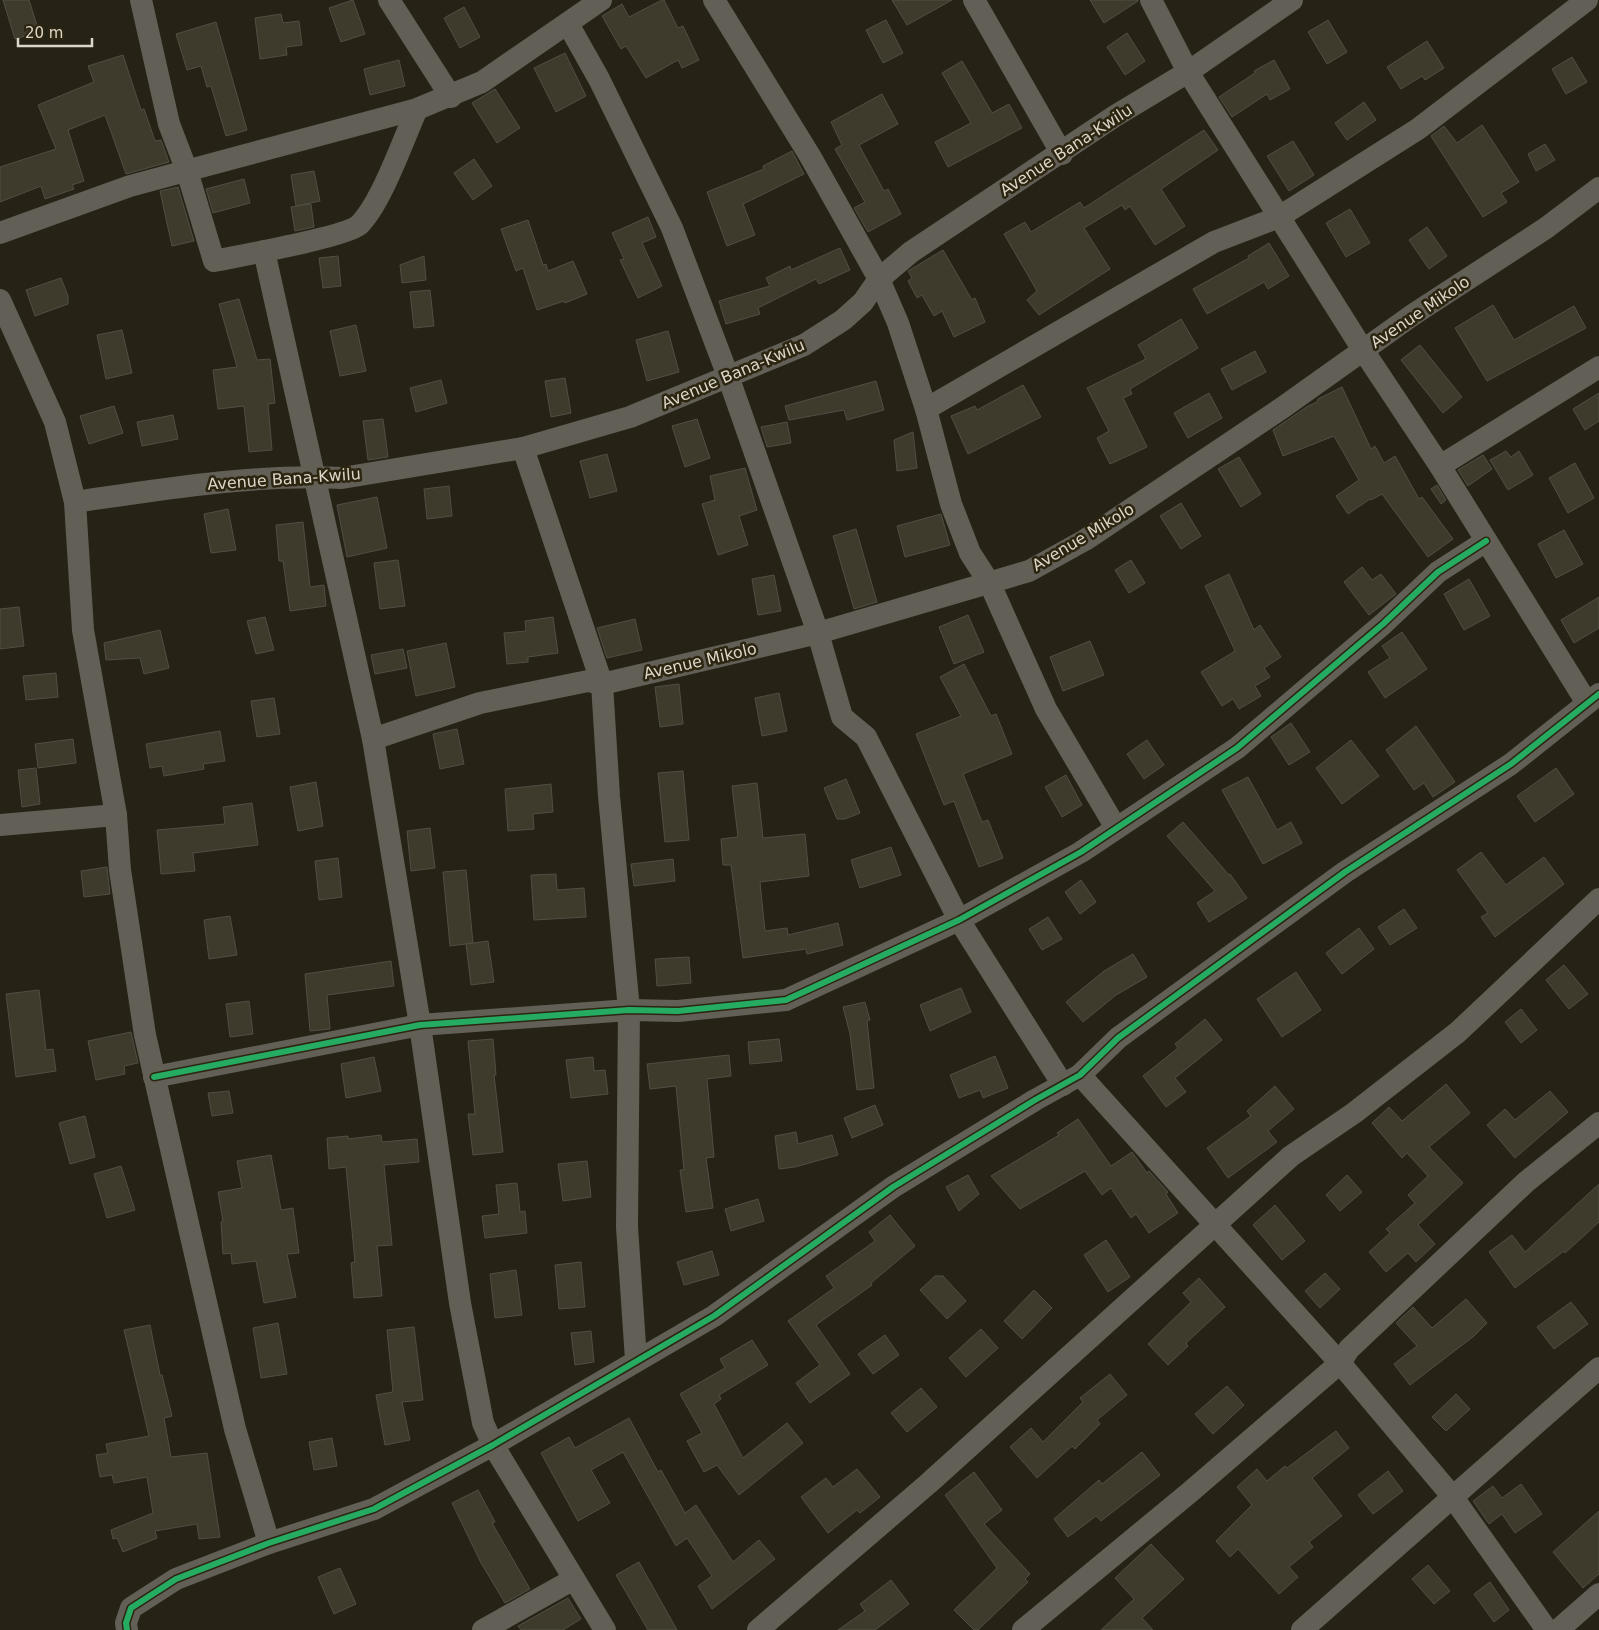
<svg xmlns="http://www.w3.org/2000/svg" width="1599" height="1630" viewBox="0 0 1599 1630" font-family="'DejaVu Sans',sans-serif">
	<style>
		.building { fill: #3e3a2c; stroke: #514e45 }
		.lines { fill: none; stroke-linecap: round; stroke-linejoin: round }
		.street { stroke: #625f57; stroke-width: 22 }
		.cycleway-casing { stroke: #2c2510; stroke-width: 9 }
		.cycleway { stroke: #26ab63; stroke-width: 6 }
		.labels { text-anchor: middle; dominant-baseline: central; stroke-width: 5; stroke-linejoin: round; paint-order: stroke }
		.street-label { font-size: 16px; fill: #dcd7ca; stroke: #2c2510 }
	</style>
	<rect width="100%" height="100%" fill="#262216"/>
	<g class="building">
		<path d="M3,0h26l10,32 -24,7z"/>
		<path d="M353,0l12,34 -24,8 -12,-34z"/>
		<path d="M662,0h2l14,28 5,-2 16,34 -17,8 -4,-8 -32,18 -20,-32 -5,3 -19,-33 20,-12 7,13z"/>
		<path d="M892,0h60l-45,25z"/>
		<path d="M1090,0h48v1l-34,22z"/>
		<path d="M464,7l16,30 -20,11 -16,-30z"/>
		<path d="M281,14l2,9 16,-2 3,24 -16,2 1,8 -27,4 -5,-41z"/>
		<path d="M886,20l17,33 -20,10 -17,-33z"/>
		<path d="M1328,20l19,32 -20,12 -19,-32z"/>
		<path d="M216,22l31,108 -21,6 -15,-50 -4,1 -6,-21 -14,4 -11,-36z"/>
		<path d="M1127,33l18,28 -20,14 -18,-28z"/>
		<path d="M1427,41l17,27 -19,12 -3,-4 -21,13 -14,-22z"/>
		<path d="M565,53l21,43 -30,16 -22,-44z"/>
		<path d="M123,55l18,55 3,-1 11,32 6,-1 8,22 -43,12 -21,-59 -37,15 16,51 -12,4 2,4 -29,10 -4,-13 -41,16v-35l56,-18 -18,-44 56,-23 -6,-16z"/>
		<path d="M1572,57l15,25 -21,12 -14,-25z"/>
		<path d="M399,60l6,26 -35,9 -6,-26z"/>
		<path d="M1274,60l16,29 -20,11 -3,-6 -35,23 -13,-20 36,-24 -1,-2z"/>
		<path d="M962,61l30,52 17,-9 13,24 -74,39 -13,-25 36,-19 -29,-50z"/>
		<path d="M495,89l25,39 -23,15 -25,-40z"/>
		<path d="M882,94l16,30 -39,21 25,46 4,-2 13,25 -33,18 -14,-24 11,-6 -30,-53 7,-4 -11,-23z"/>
		<path d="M1364,102l12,18 -29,20 -12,-17z"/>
		<path d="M1482,125l37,57 -18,11 6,9 -24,15 -52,-81 13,-10 13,17z"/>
		<path d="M1204,130l14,20 -57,39 24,37 -30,19 -25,-39 -5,4 -3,-5 -38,23 26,41 -71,46 -12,-15 10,-9 -33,-57 21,-12 6,10 49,-30 4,6z"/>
		<path d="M1293,141l21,34 -25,16 -22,-35z"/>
		<path d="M1545,144l10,16 -19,11 -8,-17z"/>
		<path d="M792,151l12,23 -61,30 12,31 -28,11 -20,-54 57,-23 -1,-3z"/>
		<path d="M474,159l18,27 -19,14 -19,-27z"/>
		<path d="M314,171l6,30 -24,5 -5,-31z"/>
		<path d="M244,179l6,24 -37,10 -7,-24z"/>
		<path d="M178,187l16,54 -22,5 -12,-55z"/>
		<path d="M311,204l3,23 -19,4 -4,-24z"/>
		<path d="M1350,209l20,34 -24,14 -20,-34z"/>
		<path d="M648,217l8,20 -14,6 20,43 -24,12 -18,-38 4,-1 -12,-26z"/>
		<path d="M528,220l15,45 3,-1 2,7 25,-10 14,33 -22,9 -1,-2 -27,9 -14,-42 -7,3 -15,-42z"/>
		<path d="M1427,227l20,29 -18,13 -20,-29z"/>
		<path d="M1269,243l20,33 -21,13 -4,-7 -57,32 -14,-25 56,-31 -1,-2z"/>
		<path d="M840,248l10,22 -31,14 -3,-5 -58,29 2,6 -34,10 -7,-23 51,-15 -4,-8 24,-12 1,4z"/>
		<path d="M943,250l29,50 3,-2 10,24 -31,15 -12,-26 -8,5 -12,-21 -5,3 -9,-17 4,-3 -4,-7z"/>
		<path d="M338,256l3,30 -18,2 -4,-30z"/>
		<path d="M424,256l2,24 -24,3 -2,-18z"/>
		<path d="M61,278l7,18v8l-33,12 -9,-26z"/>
		<path d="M430,290l4,36 -20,2 -4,-36z"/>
		<path d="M239,299l18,61 13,-1 5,44 -7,1 4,46 -23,2 -5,-46 -26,3 -5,-39 24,-3 -18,-63z"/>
		<path d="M1493,305l21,35 60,-34 12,22 -99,53 -32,-53z"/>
		<path d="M1181,319l17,29 -68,41 2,5 -9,4 24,49 -37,17 -13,-26 12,-7 -22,-43 59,-29 -8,-14z"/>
		<path d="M356,325l10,46 -26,5 -10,-45z"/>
		<path d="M122,330l10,43 -26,6 -9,-44z"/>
		<path d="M668,331l11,41 -32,9 -11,-41z"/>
		<path d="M1420,345l42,52 -19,16 -42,-53z"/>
		<path d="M1255,351l11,21 -34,18 -11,-21z"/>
		<path d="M565,378l6,35 -20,4 -6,-36z"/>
		<path d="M441,380l6,23 -31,9 -6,-24z"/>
		<path d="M876,381l8,29 -37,10 -3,-10 -55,10 -4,-14z"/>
		<path d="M1023,385l18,32 -73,37 -17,-38 24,-10 2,4z"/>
		<path d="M1342,387l29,62 4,-3 9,17 11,-7 24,43 3,-2 31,42 -25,18 -46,-63 -11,6 -1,-1 -22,15 -12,-18 23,-16 -25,-44 -51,20 -10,-26 35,-24 9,-4 1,-3z"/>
		<path d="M1209,393l13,25 -34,20 -14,-25z"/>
		<path d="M1599,393v28l-14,9 -12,-21z"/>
		<path d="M114,406l9,27 -34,11 -9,-28z"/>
		<path d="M173,415l5,24 -36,7 -5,-24z"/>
		<path d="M383,419l5,38 -20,3 -5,-39z"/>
		<path d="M697,419l13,39 -25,9 -13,-41z"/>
		<path d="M787,422l4,21 -24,4 -6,-20z"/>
		<path d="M913,432l4,36 -20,3 -3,-31z"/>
		<path d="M1506,451l5,6 8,-6 14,24 -25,15 -18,-30z"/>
		<path d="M607,454l10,37 -27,7 -10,-37z"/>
		<path d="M1483,455l9,14 -24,17 -10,-16z"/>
		<path d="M1239,457l22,37 -20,13 -23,-38z"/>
		<path d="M1575,463l19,35 -26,15 -19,-35z"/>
		<path d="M745,468l12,42 -18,6 9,29 -30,10 -16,-51 13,-4 -5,-24z"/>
		<path d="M1437,485l9,15 -5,4 -10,-15z"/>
		<path d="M449,486l3,30 -25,3 -3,-30z"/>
		<path d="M377,497l10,51 -40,9 -10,-52z"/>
		<path d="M1181,503l20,33 -20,13 -21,-33z"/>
		<path d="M228,509l8,41 -25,3 -7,-39z"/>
		<path d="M941,514l9,31 -45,12 -8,-31z"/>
		<path d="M303,522l7,65 14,-2 2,21 -36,5 -7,-50h-4l-3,-36z"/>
		<path d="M856,529l21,73 -23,7 -21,-73z"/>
		<path d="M1564,530l19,34 -27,14 -18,-34z"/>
		<path d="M398,560l7,46 -25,3 -6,-46z"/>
		<path d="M1131,560l14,23 -16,10 -14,-23z"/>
		<path d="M1362,567l10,13 9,-6 15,20 -27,21 -25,-33z"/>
		<path d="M1229,574l25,56 6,-5 21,32 -17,11 6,9 -15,9 6,10 -22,13 -6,-10 -11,7 -21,-34 34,-21 -30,-65z"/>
		<path d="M774,575l7,36 -23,4 -6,-36z"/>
		<path d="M1469,579l21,37 -26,14 -20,-36z"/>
		<path d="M1599,597v31l-25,15 -13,-23z"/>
		<path d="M19,607l5,39 -24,3v-40z"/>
		<path d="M968,615l16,37 -30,12 -15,-37z"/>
		<path d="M265,617l9,33 -18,4 -9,-33z"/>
		<path d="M553,617l5,36 -30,4v5l-21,2 -3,-31 22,-2 -1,-10z"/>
		<path d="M635,619l7,31 -35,8 -10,-30z"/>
		<path d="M160,630l9,38 -25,6 -4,-16 -34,2 -2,-17z"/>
		<path d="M1402,632l25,37 -42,29 -17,-26 22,-14 -8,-12z"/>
		<path d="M1090,641l14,34 -41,16 -13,-34z"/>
		<path d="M446,643l9,44 -39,9 -9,-45z"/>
		<path d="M403,649l4,19 -32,6 -4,-19z"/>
		<path d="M964,664l27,52 5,-2 16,40 -49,20 19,48 6,-2 15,38 -24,9 -25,-66 -10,4 -28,-71 45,-18 -21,-39z"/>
		<path d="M56,673l2,24 -32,3 -3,-24z"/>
		<path d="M679,684l4,40 -23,3 -5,-40z"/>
		<path d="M779,693l8,38 -25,5 -7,-38z"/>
		<path d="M274,698l6,36 -23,3 -6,-36z"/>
		<path d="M1291,723l19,29 -21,13 -18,-28z"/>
		<path d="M1416,726l39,56 -22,15 -9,-14 -10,7 -28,-40z"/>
		<path d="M457,729l7,35 -24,5 -7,-35z"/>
		<path d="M220,731l5,30 -22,3 1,5 -40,7 -2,-10 -12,2 -4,-24z"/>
		<path d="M73,739l3,24 -38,5 -3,-24z"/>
		<path d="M1147,740l17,25 -20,14 -17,-25z"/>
		<path d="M1351,740l28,36 -37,28 -26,-36z"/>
		<path d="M36,768l4,36 -18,3 -4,-37z"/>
		<path d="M1556,768l18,26 -39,28 -18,-26z"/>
		<path d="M683,771l6,69 -24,2 -7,-69z"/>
		<path d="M1066,775l16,30 -20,12 -17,-30z"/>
		<path d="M1248,777l29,53 14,-8 11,21 -39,21 -41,-74z"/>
		<path d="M846,779l14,34 -15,6h-8l-13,-31z"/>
		<path d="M316,782l7,44 -25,5 -8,-44z"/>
		<path d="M757,783l6,55 42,-4 4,42 -49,6 5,49 22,-3 1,7 50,-12 5,22 -36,9 -1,-5 -63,9 -12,-93h-8l-2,-26 17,-2 -6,-51z"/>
		<path d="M551,784l2,28 -20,2 1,15 -26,2 -3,-42z"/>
		<path d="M252,803l6,42 -65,8 2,18 -34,3 -4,-44 68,-6 -2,-17z"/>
		<path d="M1183,822l46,53 1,-1 17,24 -38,24 -12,-19 18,-12 -48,-55z"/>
		<path d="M430,828l5,40 -24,3 -4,-40z"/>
		<path d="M891,847l10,28 -41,13 -9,-28z"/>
		<path d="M1481,852l25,33 38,-28 20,27 -69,53 -14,-20 7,-4 -31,-43z"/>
		<path d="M338,858l4,39 -23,3 -4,-39z"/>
		<path d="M673,859l2,22 -41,5 -3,-22z"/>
		<path d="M107,867l3,27 -26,3 -3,-26z"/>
		<path d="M466,870l7,73 -23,3 -7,-74z"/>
		<path d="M556,874l1,16 27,-2 2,29 -52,3 -3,-45z"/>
		<path d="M1081,880l15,22 -16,12 -15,-22z"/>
		<path d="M1404,909l13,19 -27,17 -12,-18z"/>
		<path d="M230,916l7,39 -28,4 -5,-39z"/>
		<path d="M1048,917l14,22 -20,11 -13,-21z"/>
		<path d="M1359,928l15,21 -32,25 -16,-21z"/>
		<path d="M488,941l6,41 -23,3 -5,-41z"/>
		<path d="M1133,954l14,23 -31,18 -33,27 -17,-20 38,-31z"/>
		<path d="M689,957l2,26 -34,3 -2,-27z"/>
		<path d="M391,961l3,25 -67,9 3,34 -20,2 -5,-57z"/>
		<path d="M1564,965l24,29 -19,15 -23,-29z"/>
		<path d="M1296,972l25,38 -39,27 -25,-38z"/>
		<path d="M961,988l10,24 -41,19 -10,-26z"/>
		<path d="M39,990l7,60 7,-1 3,22 -40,6 -10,-83z"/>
		<path d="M249,1001l4,33 -23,3 -4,-33z"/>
		<path d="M865,1002l5,18 -3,1 7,67 -17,2 -7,-56 -7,-27z"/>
		<path d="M1521,1009l16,21 -16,13 -16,-21z"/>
		<path d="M1205,1019l17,21 -47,38 11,14 -20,15 -23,-31 35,-28 -3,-4z"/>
		<path d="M131,1032l7,31 -14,3 1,8 -29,6 -8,-39z"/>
		<path d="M493,1039l3,36h-2l9,77 -30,3 -5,-41h7l-7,-73z"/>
		<path d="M779,1039l3,22 -32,3 -2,-22z"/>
		<path d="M729,1055l2,21 -24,3 7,78 -8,1 7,50 -27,4 -6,-42h4l-8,-84 -26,3 -3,-25z"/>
		<path d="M995,1056l13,32 -25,10 -3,-8 -21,8 -9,-23z"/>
		<path d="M374,1057l7,34 -35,7 -5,-34z"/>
		<path d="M593,1057l1,14 11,-1 3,24 -37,4 -5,-38z"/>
		<path d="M1446,1084l24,29 -41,34 34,36 -45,42 17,19 -19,18 -8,-9 -22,19 -17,-20 21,-19 -4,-4 29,-26 -7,-8 20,-19 -21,-23 -5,5 -30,-35 17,-16 13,14z"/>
		<path d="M1275,1086l19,23 -26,22 9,11 -49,36 -21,-30 44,-32 -4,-5z"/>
		<path d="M229,1091l4,22 -21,3 -4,-23z"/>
		<path d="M1550,1091l18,21 -53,46 -28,-33 18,-16 10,11z"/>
		<path d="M875,1105l8,20 -31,13 -8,-20z"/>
		<path d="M85,1116l10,41 -25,7 -11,-41z"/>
		<path d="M1078,1119l33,47 21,-14 15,21 2,-2 19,21 -2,2 12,19 -29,20 -13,-19 -5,4 -20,-30 -9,7 -17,-24 -65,38 -29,-33 68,-41 -2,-2z"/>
		<path d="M796,1132l2,12 34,-9 6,20 -43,12 -16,2 -4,-33z"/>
		<path d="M381,1135l1,7 35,-3 2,23 -35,3 8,80 -15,1 5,50 -28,2 -3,-35 4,-1 -9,-95 -17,2 -2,-31 21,-2v3z"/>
		<path d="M271,1155l10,55 12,-2 6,45 -12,1 9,43 -32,6 -8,-42 -24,3 -1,-11 -8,1 -2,-32 2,-1 -5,-29 24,-4 -5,-27z"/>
		<path d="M587,1161l4,36 -28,4 -5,-37z"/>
		<path d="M121,1166l14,44 -28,8 -13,-44z"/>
		<path d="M968,1175l11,19 -20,17 -13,-24z"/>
		<path d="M1347,1175l15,17 -22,19 -14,-16z"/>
		<path d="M517,1183l3,29 5,-1 2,22 -42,5 -3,-22 17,-2 -3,-29z"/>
		<path d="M1599,1184v38l-34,31 -1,-2 -49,37 -26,-36 23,-17 13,17z"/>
		<path d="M758,1199l6,22 -33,10 -6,-22z"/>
		<path d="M1275,1205l30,36 -23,19 -29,-35z"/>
		<path d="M890,1215l25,31 -44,37 1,2 -56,40 34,49 -40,29 -14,-20 24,-18 -32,-44 46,-33 -8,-12 49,-35 -6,-9z"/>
		<path d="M1106,1240l24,37 -22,15 -24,-37z"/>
		<path d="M712,1251l7,24 -35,10 -7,-23z"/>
		<path d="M581,1262l4,45 -26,2 -4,-44z"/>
		<path d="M516,1270l6,45 -27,3 -5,-44z"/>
		<path d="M1325,1273l15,16 -20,19 -15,-17z"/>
		<path d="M935,1276h8l23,25 -19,18 -27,-29z"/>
		<path d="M1199,1278l26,29 -39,36 2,3 -20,19 -20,-21 43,-42 -8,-9z"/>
		<path d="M1034,1290l18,18 -30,31 -18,-18z"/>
		<path d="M1466,1299l21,24 -13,13 -64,49 -16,-21 23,-18 -21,-23 17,-16 19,21z"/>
		<path d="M1571,1302l17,22 -34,25 -17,-22z"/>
		<path d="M278,1323l9,51 -26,4 -8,-50z"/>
		<path d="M150,1325l10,50h2l10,41 -8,2 7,39 36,-4 13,84 -21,2 -2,-15 -42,7 2,7 -34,14 -6,-14 -4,1 -2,-9 42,-17 -6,-36 -33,6 -2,-8 -12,2 -4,-22 12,-2 -2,-9 43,-8 -25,-106z"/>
		<path d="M414,1327l9,73 -21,2 8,38 -25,5 -9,-50 17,-3 -6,-62z"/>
		<path d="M981,1329l17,19 -32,29 -17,-19z"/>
		<path d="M591,1331l3,31 -19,3 -4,-32z"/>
		<path d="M885,1335l14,20 -26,19 -15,-20z"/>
		<path d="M752,1340l16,25 -49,30 2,4 -7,5 29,54 44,-35 16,20 -64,52 -22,-30 -13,7 -17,-31 15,-8 -22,-39 45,-26 -5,-9z"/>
		<path d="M1110,1374l17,21 -30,25 3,4 -25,25 -3,-3 -35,32 -27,-31 21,-19 12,14 40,-40 -3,-4z"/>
		<path d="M1227,1386l17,19 -31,29 -18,-20z"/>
		<path d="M921,1388l16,19 -30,25 -16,-19z"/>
		<path d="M1456,1394l14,15 -24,22 -14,-14z"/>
		<path d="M629,1418l29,54 3,-2 24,43 11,-8 37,57 26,-22 16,19 -63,50 -14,-23 14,-10 -25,-38 -11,8 -53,-94 -32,18 19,33 -32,18 -37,-68 28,-16 6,11z"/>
		<path d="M1336,1431l13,17 -37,30 30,38 -33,26 4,5 -24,20 9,10 -19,17 -41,-45 -8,8 -14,-16 36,-36 -15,-18 20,-18 10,12 18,-15 2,2z"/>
		<path d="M332,1438l5,28 -23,4 -5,-28z"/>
		<path d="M1142,1452l18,23 -59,46 -5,-5 -28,21 -14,-18 45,-39 3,4z"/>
		<path d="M857,1469l23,28 -20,16 -3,-3 -29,23 -27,-36 25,-19 7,9z"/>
		<path d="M1388,1471l15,20 -30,23 -15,-19z"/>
		<path d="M974,1472l28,38 -18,14 46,50 -5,5 3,3 -50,48h-4l-20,-20 43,-42 -52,-73z"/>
		<path d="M1521,1484l21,30 -27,19 -13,-19 -13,10 -16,-23 20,-15 9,12z"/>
		<path d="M478,1490l17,32 -3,1 38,66 -25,14 -24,-40 -29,-60z"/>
		<path d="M1599,1511v63l-16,14 -30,-36z"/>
		<path d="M1151,1544l33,35 -42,39 11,12h-52l33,-31 -19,-21z"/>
		<path d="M639,1562l38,68h-29l-32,-55z"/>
		<path d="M1428,1565l22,26 -16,13 -22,-25z"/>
		<path d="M340,1568l16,36 -22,10 -16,-37z"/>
		<path d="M891,1580l18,24 -34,26h-37l27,-19 -5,-7z"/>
		<path d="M1490,1582l19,28 -15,12 -20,-28z"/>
		<path d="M568,1598l13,21 -18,11h-42l-3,-4z"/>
	</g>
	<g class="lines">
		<g class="street">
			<path d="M141,0l28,124 18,47 27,90c24,-5 131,-24 145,-36 23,-23 44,-85 58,-116"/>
			<path d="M389,0l62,97"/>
			<path d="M714,0l96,156 69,123 19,44 28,86 25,95 19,49 20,31 56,125 70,119"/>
			<path d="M974,0l88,154"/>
			<path d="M1151,0l37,72 175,278 77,116 147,237"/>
			<path d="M568,24l31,55 73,149 56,148 90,257 24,84 24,20 93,183 104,165"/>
			<path d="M0,233l130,-47 287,-77 65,-27 119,-82"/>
			<path d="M264,251l109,488 47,286 40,278 23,120 10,22 112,185"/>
			<path d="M0,300l55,122 20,80 8,128 33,185 4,55 25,165 90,394 34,114"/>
			<path d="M926,409l288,-167 65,-25 139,-88 169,-129"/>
			<path d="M523,448l79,236 7,112 20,214 -2,217 9,133"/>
			<path d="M1440,466l159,-99"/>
			<path d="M75,502c88,-13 178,-28 267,-24l181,-30 107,-31 174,-72 39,-25 20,-18 16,-23 32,-27 204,-136 73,-44 104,-72"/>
			<path d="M373,739l107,-36 108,-22 14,3 216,-51 211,-62 56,-31 197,-132 132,-94 132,-86 53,-40"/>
			<path d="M0,825l116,-10"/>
			<path d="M1080,1075l260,288 112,133 95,134"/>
			<path d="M154,1077l266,-52 209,-15 49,1 108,-11 173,-80 122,-68 156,-104 146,-124 55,-52 48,-31"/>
			<path d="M127,1630l-1,-7 5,-15 45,-29 93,-36 105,-34 119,-64 221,-129 179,-129 142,-87 45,-25 38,-37 227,-166 166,-108 88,-70"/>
			<path d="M483,1630l91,-51"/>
			<path d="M758,1630l171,-147 362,-327 63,-43 104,-81 141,-133"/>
			<path d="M1023,1630l166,-137 151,-130 9,-14 177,-167 73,-59"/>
			<path d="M1302,1630l297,-262"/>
			<path d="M1558,1630l41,-36"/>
		</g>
		<g class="cycleway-casing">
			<g id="cycleway">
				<path d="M154,1077l266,-52 209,-15 49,1 108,-11 173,-80 122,-68 156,-104 146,-124 55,-52 48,-31"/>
				<path d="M127,1630l-1,-7 5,-15 45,-29 93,-36 105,-34 119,-64 221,-129 179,-129 142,-87 45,-25 38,-37 227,-166 166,-108 88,-70"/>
			</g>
		</g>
		<use href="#cycleway" class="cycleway"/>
	</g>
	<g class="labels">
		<g class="street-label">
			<text transform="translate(1066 150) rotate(-33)">Avenue Bana-Kwilu</text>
			<text transform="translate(1420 312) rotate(-34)">Avenue Mikolo</text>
			<text transform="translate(733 374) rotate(-23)">Avenue Bana-Kwilu</text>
			<text transform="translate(284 479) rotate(-4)">Avenue Bana-Kwilu</text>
			<text transform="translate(1083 537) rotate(-31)">Avenue Mikolo</text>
			<text transform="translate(700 661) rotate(-13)">Avenue Mikolo</text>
		</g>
	</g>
	<path d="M18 38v8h74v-8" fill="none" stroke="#dcd7ca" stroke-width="2.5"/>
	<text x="25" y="38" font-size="15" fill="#dcd7ca" stroke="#2c2510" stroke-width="4" paint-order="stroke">20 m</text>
</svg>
